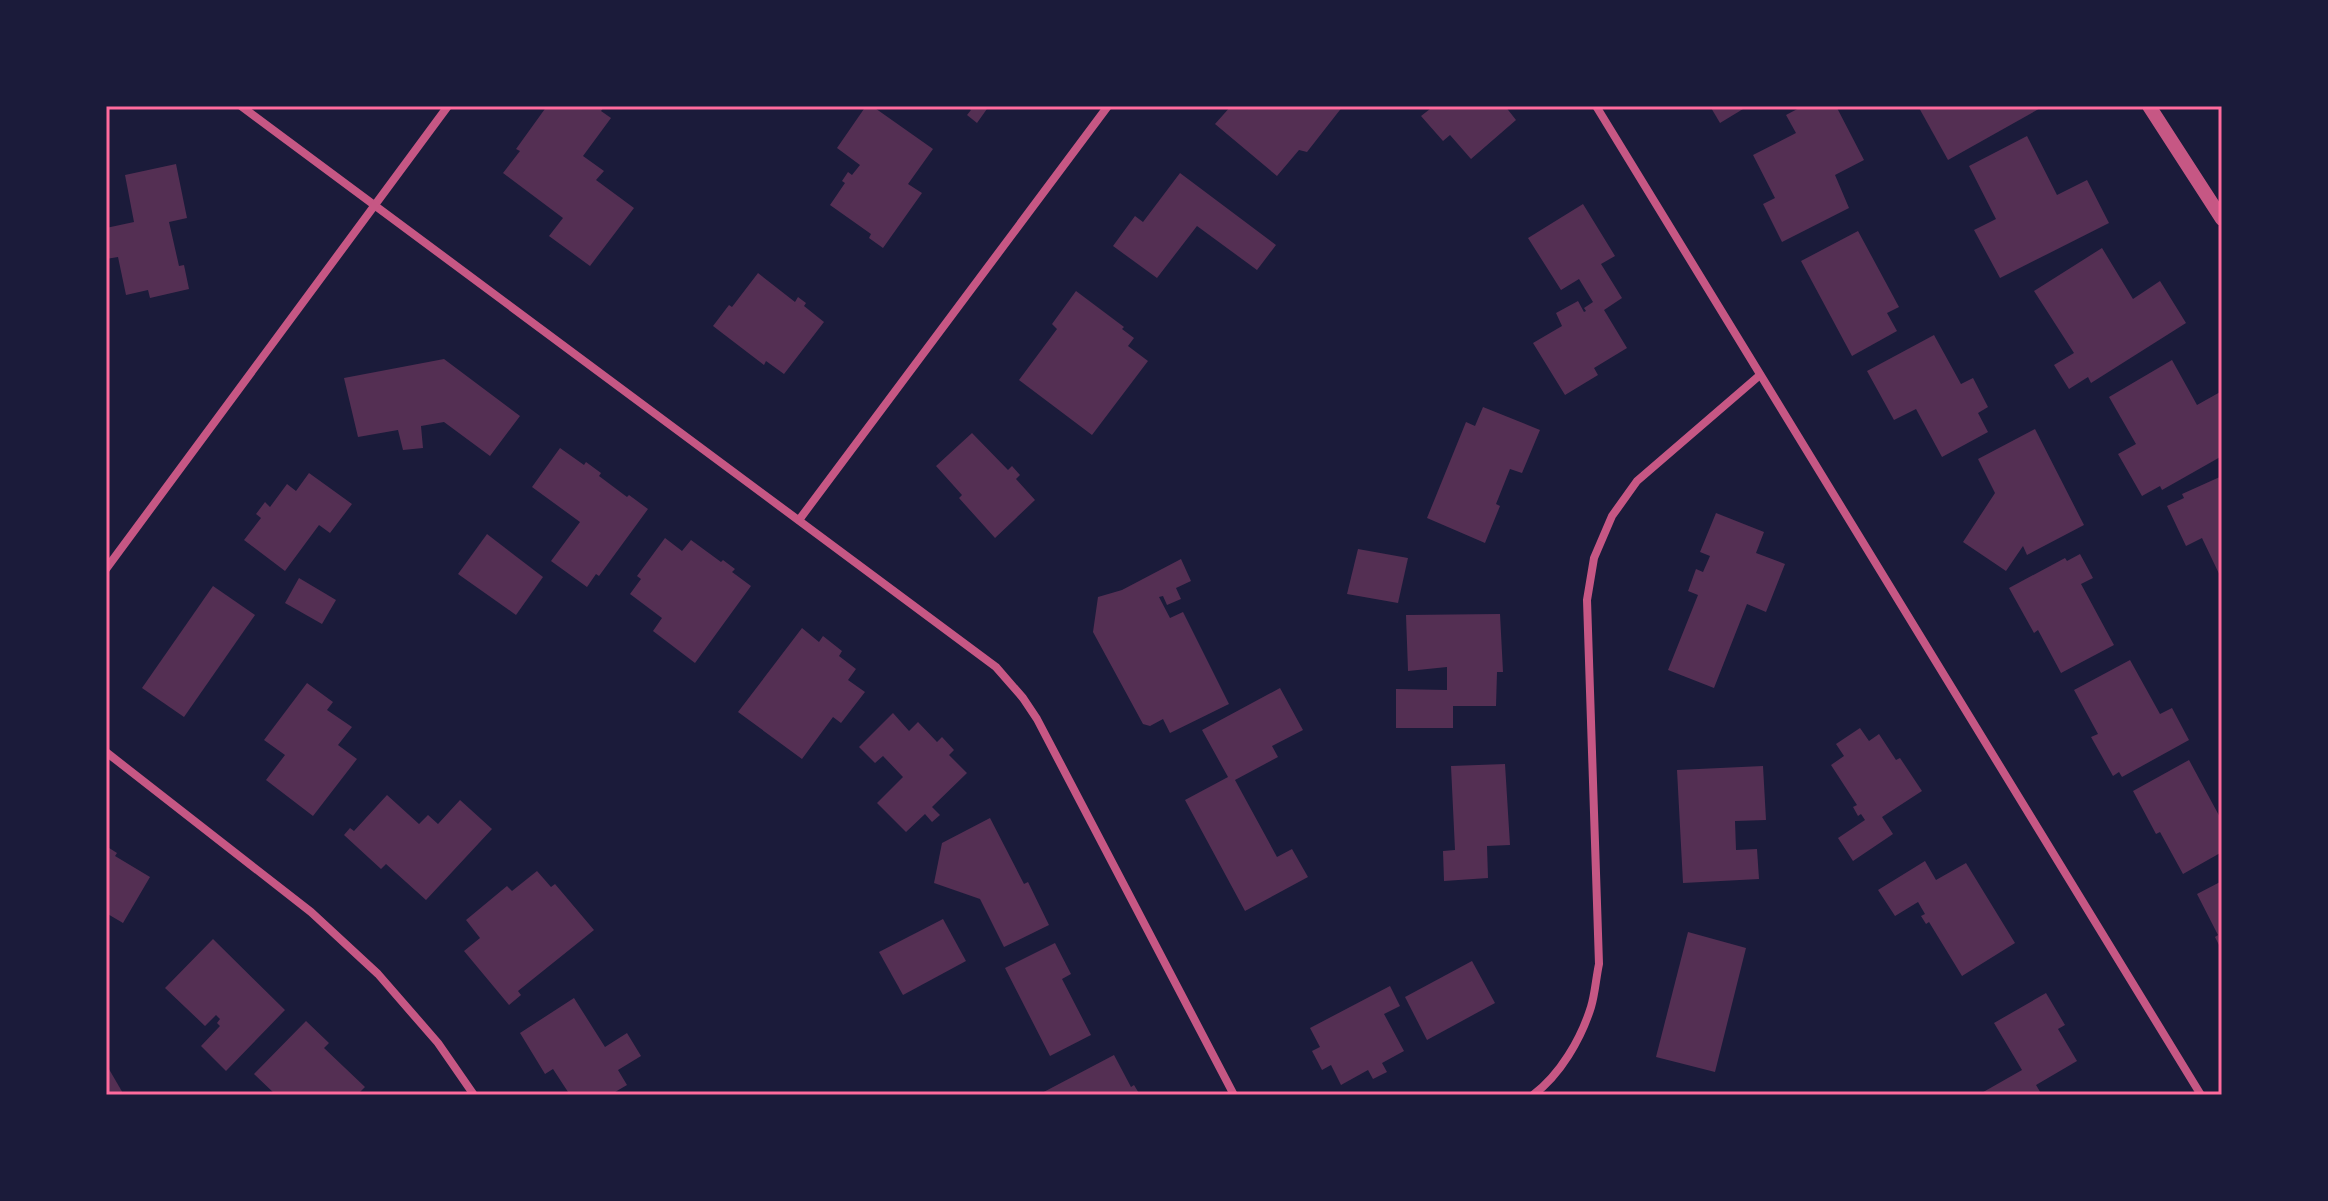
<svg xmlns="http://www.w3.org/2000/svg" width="2328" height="1201" viewBox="0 0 2328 1201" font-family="Rubik,sans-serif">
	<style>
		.building { fill: #542f53 }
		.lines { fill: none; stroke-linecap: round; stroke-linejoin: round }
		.minor { stroke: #c65784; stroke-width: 8 }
		.tertiary { stroke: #c65784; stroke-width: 14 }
		.neatline { fill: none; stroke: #ff6b9d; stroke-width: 3 }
	</style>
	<rect width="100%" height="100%" fill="#1b1b3a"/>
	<g class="building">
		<path d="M547,106h58l-4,5 10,7 -28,38 21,15 -8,9 38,28 -44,58 -41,-30 14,-18 -60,-45 17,-22 -4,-2z"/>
		<path d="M866,106h6l61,43 -25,35 14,9 -39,55 -14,-10 2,-4 -41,-29 15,-22 -3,-2 6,-9 4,3 8,-10 -23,-17z"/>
		<path d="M966,106h23l-12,17 -10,-8 4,-5z"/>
		<path d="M1231,106h112l-36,46 -8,-2 -22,26 -62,-52z"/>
		<path d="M1427,106h78l11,14 -45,39 -21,-24 -7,6 -22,-25 9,-7z"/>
		<path d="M1710,106h38l-28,17z"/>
		<path d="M1803,106h33l28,54 -29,15 14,33 -67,34 -19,-38 12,-6 -22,-43 43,-22 -10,-18z"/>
		<path d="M1918,106h126l-96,54z"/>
		<path d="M2027,136l30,59 30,-15 22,43 -109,55 -26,-48 22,-11 -27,-53z"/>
		<path d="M176,164l11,54 -18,4 10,44 5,-1 5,24 -39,9 -2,-8 -22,5 -8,-38 -12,2v-31l28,-6 -9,-47z"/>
		<path d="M1180,173l96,72 -19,25 -60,-44 -40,52 -44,-32 22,-30 8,6z"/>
		<path d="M1583,204l32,52 -14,8 21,34 -18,12 23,38 -33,20 4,7 -33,20 -32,-52 29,-17 -6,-13 22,-12 6,11 2,-1 -2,-3 9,-6 -14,-23 -18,11 -33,-52z"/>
		<path d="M1858,231l41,76 -12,6 10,18 -45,25 -51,-95z"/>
		<path d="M2102,248l31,51 27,-18 26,42 -95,60 -3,-6 -19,12 -15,-24 20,-12 -40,-62z"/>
		<path d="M758,273l37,29 3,-5 8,6 -2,3 20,16 -40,52 -18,-13 -2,4 -51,-39 16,-21 3,2z"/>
		<path d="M1076,291l48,36 -2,2 12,9 -6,8 20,15 -56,74 -73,-55 38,-51 -5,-5z"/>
		<path d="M1934,335l27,49 12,-6 15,29 -10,6 10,19 -46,25 -26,-48 -22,11 -27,-49z"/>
		<path d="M444,359l76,57 -30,40 -46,-34 -23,4 2,22 -20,2 -5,-20 -40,7 -14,-59z"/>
		<path d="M2172,360l25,45 25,-14v65l-60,34 -2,-4 -18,10 -24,-42 18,-10 -27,-47z"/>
		<path d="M1483,407l57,23 -18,43 -12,-4 -14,35 4,2 -15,37 -58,-25 39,-96 9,4z"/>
		<path d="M2035,429l49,96 -57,30 -4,-9 -17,25 -43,-29 32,-49 -17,-34z"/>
		<path d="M972,433l36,37 4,-4 8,9 -4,4 19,21 -40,38 -36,-40 3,-3 -26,-29z"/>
		<path d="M560,448l24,17 2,-3 15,11 -2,3 28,21 2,-2 19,14 -49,67 -3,-2 -9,13 -36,-26 29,-39 -48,-35z"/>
		<path d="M309,473l43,31 -22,29 -11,-8 -34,46 -41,-31 17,-22 -5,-4 9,-12 5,5 17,-23 9,7z"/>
		<path d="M2222,476v104l-20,-42 -16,8 -19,-40 17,-8 -2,-4z"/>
		<path d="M1716,513l48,19 -8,21 29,11 -19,48 -19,-8 -33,84 -46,-18 30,-75 -10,-4 8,-22 7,3 7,-16 -10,-4z"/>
		<path d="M487,534l56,43 -27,38 -58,-41z"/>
		<path d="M665,538l17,13 9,-11 30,22 2,-2 12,9 -3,3 19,14 -56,77 -42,-32 9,-13 -32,-24 11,-15 -4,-3z"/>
		<path d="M1358,549l50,9 -10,45 -51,-9z"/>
		<path d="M2080,554l13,24 -12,6 33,61 -53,28 -23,-43 -4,3 -25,-45 56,-30 2,3z"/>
		<path d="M1181,559l10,22 -15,7 5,11 -14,6 -4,-9 -4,1 11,21 13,-6 46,92 -59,29 -7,-14 -13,7 -7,-2 -50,-92 5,-35 24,-7z"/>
		<path d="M299,578l37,22 -14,24 -37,-21z"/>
		<path d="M213,586l42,29 -71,102 -42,-29z"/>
		<path d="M1500,614l3,58h-6l-1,34h-43v22h-57v-39l51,1v-23l-39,4 -2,-56z"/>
		<path d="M802,628l17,14 4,-6 19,15 -3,5 17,13 -8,11 17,12 -24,31 -8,-6 -31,42 -64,-47z"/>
		<path d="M2130,660l30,54 12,-6 17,32 -67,37 -3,-5 -6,4 -22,-39 7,-3 -24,-44z"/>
		<path d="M307,683l26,19 -6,8 25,17 -14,18 19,14 -44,57 -47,-36 19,-25 -21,-15z"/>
		<path d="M1280,688l23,42 -31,16 6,11 -43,23 42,77 15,-8 16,28 -63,34 -60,-111 43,-23 -26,-47z"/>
		<path d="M893,713l16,18 9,-9 19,20 5,-5 12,13 -5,5 18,18 -35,34 8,8 -8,7 -7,-8 -19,18 -29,-29 26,-26 -20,-21 -8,7 -16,-16z"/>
		<path d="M1860,728l9,13 10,-7 17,26 4,-2 22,33 -40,26 11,17 -40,27 -15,-23 27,-18 -4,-6 -3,2 -5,-9 4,-2 -26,-40 13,-9 -8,-12z"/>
		<path d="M2189,760l33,61v31l-39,22 -23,-42 -4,2 -23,-43z"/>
		<path d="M1505,764l5,81 -23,1 1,32 -44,3 -1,-30 12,-1 -4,-84z"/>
		<path d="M1763,766l3,54 -31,1 1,29 21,-1 2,30 -76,4 -6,-113z"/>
		<path d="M387,795l32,29 9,-9 10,9 22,-24 32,29 -66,71 -40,-36 -5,5 -37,-34 6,-7 4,3z"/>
		<path d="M990,818l34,66 4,-2 21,43 -45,22 -24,-48 -46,-16 8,-40z"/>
		<path d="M106,846l11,7 -2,3 35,21 -27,46 -17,-10z"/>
		<path d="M1925,861l11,19 30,-17 49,80 -53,33 -33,-54 -3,2 -5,-8 4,-2 -7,-12 -23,14 -17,-26z"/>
		<path d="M537,871l14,16 4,-3 39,46 -76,61 3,4 -12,10 -45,-54 16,-13 -14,-18 41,-34 5,5z"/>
		<path d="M2222,881v70l-7,-14 3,-2 -21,-41z"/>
		<path d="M943,919l23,42 -63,34 -24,-43z"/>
		<path d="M1688,932l58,16 -31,124 -59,-15z"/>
		<path d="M213,939l72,71 -59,61 -25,-25 19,-20 -3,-3 3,-4 -4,-4 -11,11 -40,-38z"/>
		<path d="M1055,943l16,31 -9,5 29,56 -41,21 -45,-88z"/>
		<path d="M1472,961l23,42 -68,37 -22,-43z"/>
		<path d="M1390,986l10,20 -16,8 20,37 -22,12 5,9 -14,7 -5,-9 -27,15 -10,-20 -9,5 -10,-19 8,-4 -10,-19z"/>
		<path d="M2046,993l19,32 -7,4 19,32 -41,24 6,10h-64l44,-25 -28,-47z"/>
		<path d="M574,998l31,49 22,-14 14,23 -23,14 9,15 -17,10h-40l-17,-26 -8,5 -25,-41z"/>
		<path d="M306,1021l23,22 -5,5 41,39 -8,8h-81l-22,-21z"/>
		<path d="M1114,1055l17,32 3,-2 6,10h-102z"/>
		<path d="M106,1064l18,31h-18z"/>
	</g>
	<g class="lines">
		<g class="minor">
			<path d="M241,106l755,561 27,31 14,21 197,376"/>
			<path d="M1596,106l605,989"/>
			<path d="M799,520l309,-414"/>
			<path d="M106,569l342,-463"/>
			<path d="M106,752l205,160 67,62 60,69 36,52"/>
			<path d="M1533,1095c27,-20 48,-56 58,-88 4,-13 5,-29 8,-43l-12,-364 7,-42 18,-42 25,-35 123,-106"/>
		</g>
		<path class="tertiary" d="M2149,106l73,113"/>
	</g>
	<rect width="2328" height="1201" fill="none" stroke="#1b1b3a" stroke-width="216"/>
	<rect x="108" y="108" width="2112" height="985" class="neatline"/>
</svg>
